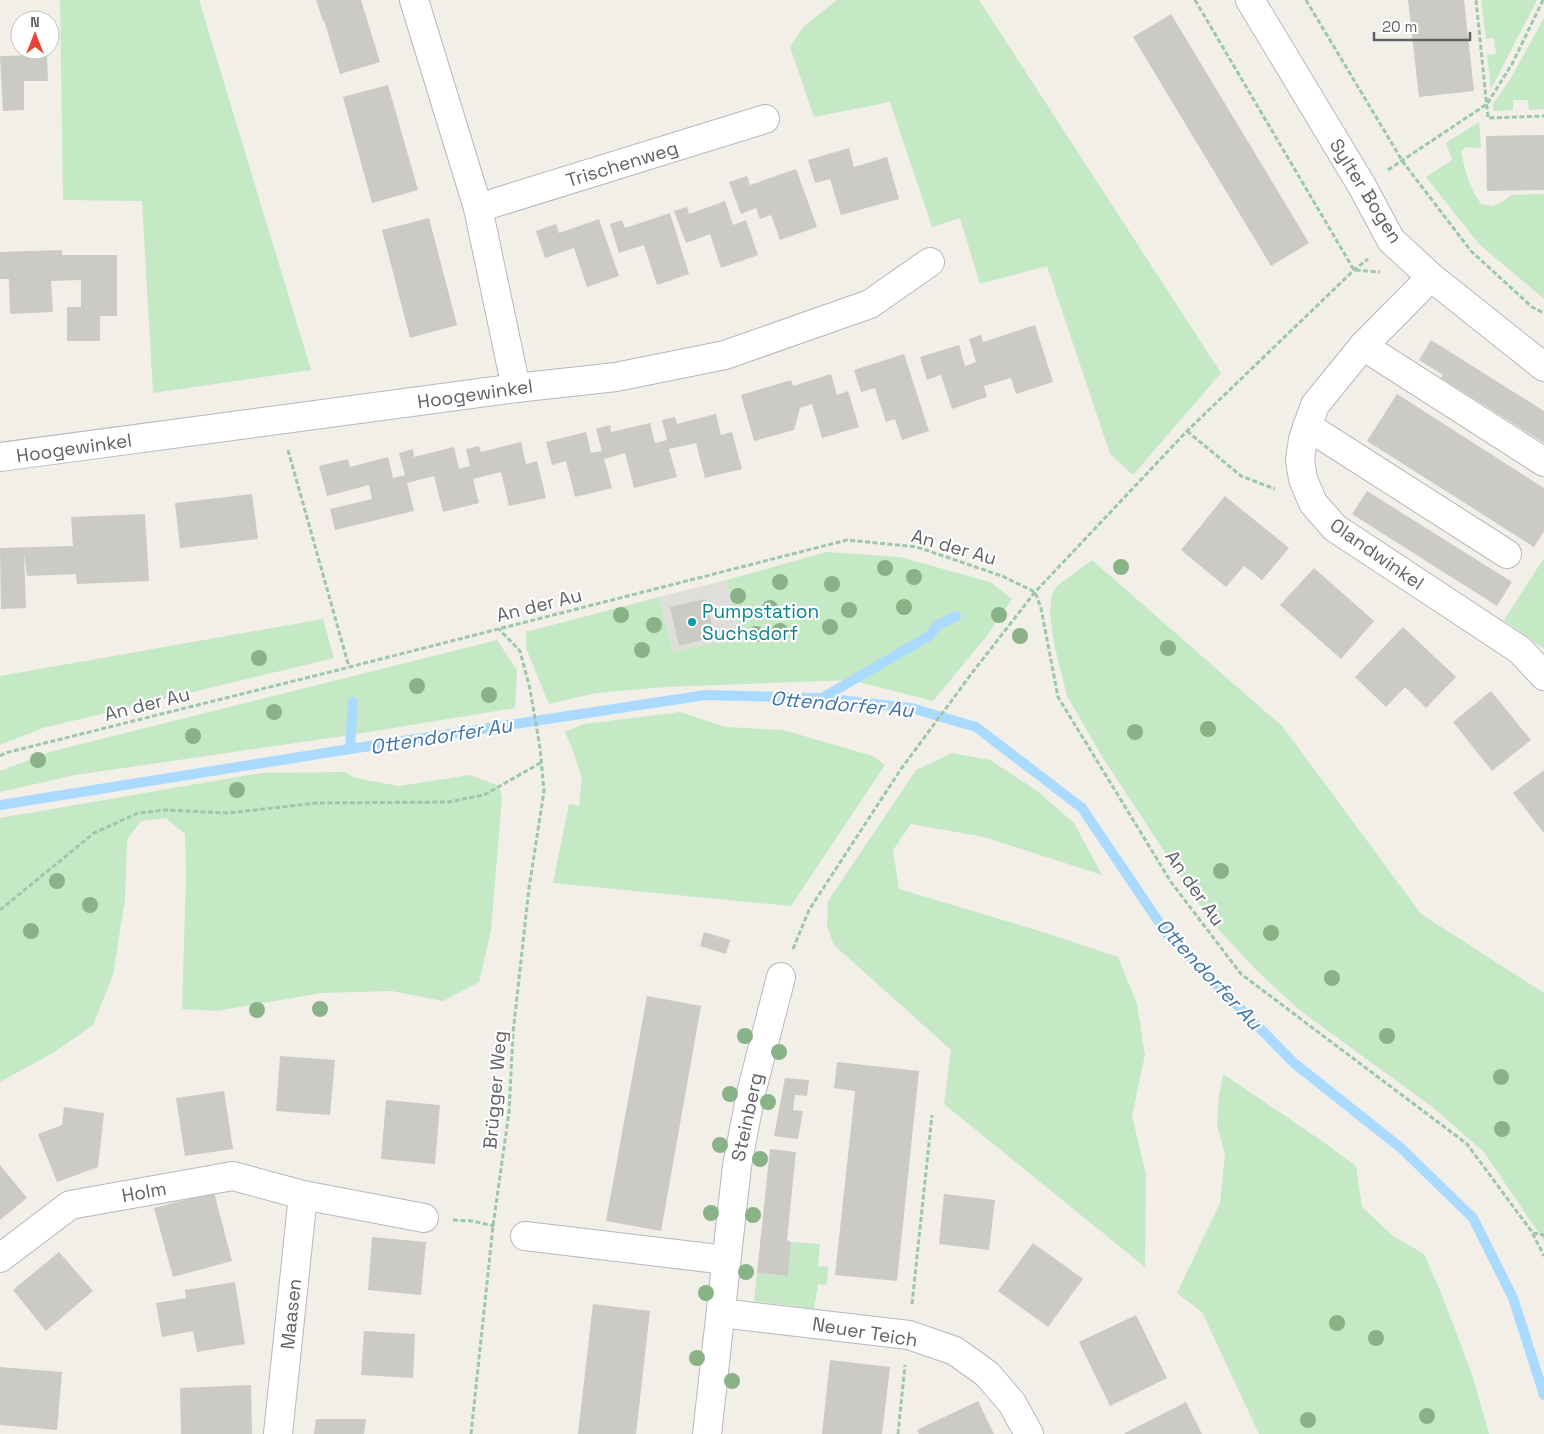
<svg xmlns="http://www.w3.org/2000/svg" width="1544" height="1434" viewBox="0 0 1544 1434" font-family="'Space Grotesk',sans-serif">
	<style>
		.industrial { fill: #e0deda }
		.green { fill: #c5e8c5 }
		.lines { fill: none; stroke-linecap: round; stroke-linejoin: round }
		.stream { stroke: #aadaff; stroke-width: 10 }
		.building { fill: #cccac5 }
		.minor-casing { stroke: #b5b8bc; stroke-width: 30 }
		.path { stroke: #9cc7a9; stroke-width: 3; stroke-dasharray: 5 2.5; stroke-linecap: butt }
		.minor { stroke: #fff; stroke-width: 28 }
		.tree { fill: #89b387 }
		.culture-dot { fill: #0f9aa8; stroke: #fff; stroke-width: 2 }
		.labels { text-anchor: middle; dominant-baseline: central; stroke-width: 4.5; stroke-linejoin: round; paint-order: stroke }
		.street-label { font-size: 19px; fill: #5f6368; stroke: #fff }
		.culture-label { font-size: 19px; fill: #0d838f; stroke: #fff; text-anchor: start }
		.water-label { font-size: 20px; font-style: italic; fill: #4174aa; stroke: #fff }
	</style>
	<rect width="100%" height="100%" fill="#f1efe8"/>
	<path class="industrial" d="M726,580l15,56 -68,16 -14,-55z"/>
	<g class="green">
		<path d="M60,0h139l112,370 -158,23 -11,-192 -79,-1z"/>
		<path d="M837,0h142l242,373 -88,102 -23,-21 -63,-188 -67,18 -20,-66 -28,9 -42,-125 -76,15 -24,-70 13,-20z"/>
		<path d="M1481,0h56l-46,89 -4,-34 9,-1 -2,-16 -8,1z"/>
		<path d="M1544,18v91l-15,1 -1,-10h-15v10l-20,1v-7l18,-26z"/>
		<path d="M1479,122l2,26 -16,-1 -4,5c4,19 9,37 20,52l11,2 10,-4 9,-7 33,-1v105l-65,-55 -53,-67 26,-17 -6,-17z"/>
		<path d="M827,552l73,5 90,25 22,17 -26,38 -53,64 -83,-21 -184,7 -70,6 -47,11 -23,-56v-16l133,-35 14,55 68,-16 -15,-56z"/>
		<path d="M1544,558v91l-40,-29z"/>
		<path d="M1092,560l191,167 138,187 123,79v248l-60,-89 -53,-46 -129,-94 -44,-40 -50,-54 -105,-160 -36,-62 -13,-52 -4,-31 2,-19 5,-8z"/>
		<path d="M323,619l11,39 -291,70 -43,17v-69z"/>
		<path d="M497,640l20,30 -2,38 -164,27 -276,40 -75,17v-21l53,-20z"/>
		<path d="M680,712l45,15 58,3 90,26 12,9 -94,141 -238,-23 16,-79 10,2 3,-28 -9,-27 -8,-19 19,-8z"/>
		<path d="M952,753l38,7 46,30 38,33 28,52 -118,-38 -73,-13 -18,26 6,39 147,44 72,24 19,47 8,51 -13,61 14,59 -1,92 -201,-163 7,-54 -117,-105 -7,-19 1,-25 88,-131z"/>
		<path d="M345,772l10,6 44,8 71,-11 29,11 3,11 -11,133 -12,52 -36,19 -51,-10 -70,2 -106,18 -34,-2 4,-132 -1,-43 -19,-16 -25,3 -14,19 -2,59 -12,76 -20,50 -40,28 -53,29v-264l261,-45z"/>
		<path d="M1223,1074l96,65 37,27 6,41 31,29 31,18 17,39 31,81 17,60h-230l-57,-122 -25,-19 43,-90 5,-48 -8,-31 2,-29z"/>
		<path d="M791,1242l29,2 -2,22 10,1 -1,18 -9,-1 -4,25 -60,-8 3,-28 31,3z"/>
	</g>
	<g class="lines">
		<g class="stream">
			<path d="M822,698l107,-62 8,-10 19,-10"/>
			<path d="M350,749l3,-47"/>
			<path d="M0,805l350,-56 356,-54 116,3 89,10 65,19 106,81 85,126 127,129 107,85 72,70 40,80 31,97"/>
		</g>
	</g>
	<g class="building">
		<path d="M316,0h45l19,62 -40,12 -16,-54 -1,1z"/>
		<path d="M1408,0h56l10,91 -55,6z"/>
		<path d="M1171,14l138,229 -38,23 -138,-229z"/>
		<path d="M47,55l1,26h-24v29l-21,1 -3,-55z"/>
		<path d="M388,85l30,105 -46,13 -29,-106z"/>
		<path d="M1544,135v55l-57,1 -1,-55z"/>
		<path d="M849,148l5,19 33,-10 12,42 -58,16 -11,-36 -15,4 -7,-23z"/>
		<path d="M796,169l21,58 -37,13 -9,-25 -11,4 -4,-11 -15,6 -12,-32 18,-6 3,9z"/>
		<path d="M725,201l8,24 13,-5 12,35 -37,13 -11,-34 -24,9 -12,-32 13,-4 2,7z"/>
		<path d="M670,213l19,61 -32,11 -13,-40 -25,8 -9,-29 12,-4 3,8z"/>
		<path d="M429,218l28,107 -47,13 -28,-108z"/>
		<path d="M599,219l20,57 -32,11 -13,-39 -29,10 -9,-27 20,-7 3,9z"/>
		<path d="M62,250v5h55v61h-17v25h-33v-34h14v-27l-30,1 2,31 -43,2 -1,-35h-9v-27z"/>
		<path d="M1035,325l18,57 -37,12 -5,-16 -27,8 3,11 -35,12 -11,-34 -14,5 -7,-23 39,-12 6,21 11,-4 -7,-23 12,-4 2,7z"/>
		<path d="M1431,340l113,71v32l-103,-65 2,-3 -24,-15z"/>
		<path d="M904,354l25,77 -27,9 -7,-21 -9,3 -11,-34 -14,4 -7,-22z"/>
		<path d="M831,374l6,21 11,-4 11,36 -37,11 -10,-34 -12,4 -6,22 -40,11 -13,-46 50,-15 2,6z"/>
		<path d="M1397,394l147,94v43l-10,16 -167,-106z"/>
		<path d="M716,414l5,21 11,-3 10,37 -37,9 -9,-35 -27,6 8,28 -43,11 -9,-35 -21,6 8,29 -37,9 -9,-36 -14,4 -6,-23 40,-10 5,21 11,-2 -6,-22 14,-4 1,7 39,-9 5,20 12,-3 -5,-20 13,-3 2,7z"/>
		<path d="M521,442l5,22 11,-3 9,37 -37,8 -8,-34 -28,7 6,24 -36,9 -9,-36 -27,7 7,28 -79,19 -5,-21 42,-10 -3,-14 -42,11 -8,-30 29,-7 2,8 38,-10 5,21 12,-3 -6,-22 14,-4 1,8 40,-10 5,22 11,-3 -4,-17 13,-3 2,6z"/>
		<path d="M1367,491l145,91 -15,24 -145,-92z"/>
		<path d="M252,494l6,45 -78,9 -5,-45z"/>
		<path d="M1225,496l64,52 -27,32 -18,-14 -18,21 -45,-37z"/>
		<path d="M145,514l4,67 -72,3 -1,-10 -49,2 -3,-22 2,54 -25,1 -1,-61 73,-2 -2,-29z"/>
		<path d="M1314,568l60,53 -33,38 -61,-54z"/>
		<path d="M705,599l10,38 -36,9 -9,-39z"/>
		<path d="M1403,627l53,50 -30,31 -21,-21 -19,20 -31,-30z"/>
		<path d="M1491,691l40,49 -39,31 -39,-49z"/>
		<path d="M1544,770v63l-31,-40z"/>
		<path d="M704,932l26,8 -4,14 -26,-8z"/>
		<path d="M647,996l54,10 -40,225 -55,-10z"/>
		<path d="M280,1056l55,4 -5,55 -54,-4z"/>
		<path d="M837,1062l82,9 -22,210 -62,-6 20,-184 -21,-3z"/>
		<path d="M785,1078l24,2 -2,16 -12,-1 -2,15 10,1 -5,28 -24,-3z"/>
		<path d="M224,1091l9,58 -48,7 -9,-58z"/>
		<path d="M386,1100l54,5 -5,59 -54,-5z"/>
		<path d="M64,1107l40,6 -6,54 -41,15 -19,-48 24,-9z"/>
		<path d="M770,1149l26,3 -9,88 4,2 -3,34 -31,-3z"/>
		<path d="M0,1165l27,33 -27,22z"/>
		<path d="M214,1192l18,69 -59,16 -19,-69z"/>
		<path d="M944,1194l51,6 -6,50 -50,-6z"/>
		<path d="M372,1237l54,5 -5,53 -53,-5z"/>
		<path d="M1033,1243l50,36 -35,48 -50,-36z"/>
		<path d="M59,1252l34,39 -47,40 -33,-41z"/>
		<path d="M235,1282l10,62 -48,8 -4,-21 -31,6 -6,-34 30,-5 -1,-8z"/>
		<path d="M593,1304l57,7 -14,123h-58z"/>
		<path d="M1136,1315l31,63 -57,28 -31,-64z"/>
		<path d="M364,1331l51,3 -2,44 -52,-3z"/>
		<path d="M830,1360l60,7 -8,67h-60z"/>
		<path d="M0,1367l62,5 -5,58 -57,-5z"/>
		<path d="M251,1385l1,49h-71l-1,-46z"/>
		<path d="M978,1401l16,33h-75l-2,-4z"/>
		<path d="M1186,1402l16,32h-79z"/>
		<path d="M316,1419h50l-2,15h-50z"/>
	</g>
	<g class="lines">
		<g class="minor-casing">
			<g id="minor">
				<path d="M414,0l64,208 38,180"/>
				<path d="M1250,0l112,186 29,54 40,37 113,90"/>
				<path d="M478,208l287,-89"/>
				<path d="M1431,277l-68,69 -48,59 -12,34 -3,21 3,19 10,24 22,25 185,122 24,26"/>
				<path d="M1363,346l181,116"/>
				<path d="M1307,426l200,128"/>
				<path d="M0,457l516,-69 100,-11 109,-22 145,-51 60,-42"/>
				<path d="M525,1236l201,24"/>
				<path d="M0,1258l70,-53 163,-29 70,19 121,23"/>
				<path d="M721,1313l188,22 46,16 32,23 25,29 17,31"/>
				<path d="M278,1434l25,-239"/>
				<path d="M707,1434l30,-268 14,-73 30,-116"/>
			</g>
		</g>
		<g class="path">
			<path d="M1195,0l159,270 26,2"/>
			<path d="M1306,0l97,162 68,89 61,56 12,6"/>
			<path d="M1476,0l12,118 56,-2"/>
			<path d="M1388,170l99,-66 25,-40 31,-64"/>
			<path d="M1187,431l54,45 34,13"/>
			<path d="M288,450l61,217"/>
			<path d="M0,756l5,-3 325,-81 517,-132 70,7 85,29 33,16 6,16 17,89 113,185 70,92 226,170 65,88 12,24"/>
			<path d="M0,910l94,-77 44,-20 28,-3 62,3 89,-10 131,-1 36,-7 58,-33"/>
			<path d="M793,949l16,-39 92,-141 71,-96 63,-81 152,-161 167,-161 14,-11"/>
			<path d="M453,1220l19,1 22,5"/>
			<path d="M1533,1233l11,2"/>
			<path d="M912,1304l20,-189"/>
			<path d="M471,1434l22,-208 16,-114 4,-79 16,-145 15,-97 -4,-43 -10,-59 -10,-38 -21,-22"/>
			<path d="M898,1434l7,-69"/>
		</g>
		<use href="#minor" class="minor"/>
	</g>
	<g class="tree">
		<circle cx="1121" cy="567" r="8"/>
		<circle cx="885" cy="568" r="8"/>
		<circle cx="914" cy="577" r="8"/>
		<circle cx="780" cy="582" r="8"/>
		<circle cx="832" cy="584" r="8"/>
		<circle cx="738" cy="596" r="8"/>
		<circle cx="904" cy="607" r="8"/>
		<circle cx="770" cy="608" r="8"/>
		<circle cx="849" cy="610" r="8"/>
		<circle cx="621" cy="615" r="8"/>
		<circle cx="999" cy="615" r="8"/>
		<circle cx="654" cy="625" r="8"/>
		<circle cx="830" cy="627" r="8"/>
		<circle cx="780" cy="631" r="8"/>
		<circle cx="756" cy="634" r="8"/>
		<circle cx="1020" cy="636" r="8"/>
		<circle cx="1168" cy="648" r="8"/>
		<circle cx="642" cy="650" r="8"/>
		<circle cx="259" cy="658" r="8"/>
		<circle cx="417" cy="686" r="8"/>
		<circle cx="489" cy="695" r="8"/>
		<circle cx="274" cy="712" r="8"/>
		<circle cx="1208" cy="729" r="8"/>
		<circle cx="1135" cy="732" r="8"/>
		<circle cx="193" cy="736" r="8"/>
		<circle cx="38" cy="760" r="8"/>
		<circle cx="237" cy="790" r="8"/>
		<circle cx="1221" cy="871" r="8"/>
		<circle cx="57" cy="881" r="8"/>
		<circle cx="90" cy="905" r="8"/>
		<circle cx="31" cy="931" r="8"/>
		<circle cx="1271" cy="933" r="8"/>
		<circle cx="1332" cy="978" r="8"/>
		<circle cx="320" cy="1009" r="8"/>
		<circle cx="257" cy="1010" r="8"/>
		<circle cx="745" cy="1036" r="8"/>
		<circle cx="1387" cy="1036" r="8"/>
		<circle cx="779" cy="1052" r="8"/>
		<circle cx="1501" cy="1077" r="8"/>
		<circle cx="730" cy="1094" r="8"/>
		<circle cx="768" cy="1102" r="8"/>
		<circle cx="1502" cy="1129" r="8"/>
		<circle cx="720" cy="1145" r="8"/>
		<circle cx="760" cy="1159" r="8"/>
		<circle cx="711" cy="1213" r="8"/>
		<circle cx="753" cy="1215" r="8"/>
		<circle cx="746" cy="1272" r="8"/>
		<circle cx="706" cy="1293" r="8"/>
		<circle cx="1337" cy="1323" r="8"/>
		<circle cx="1376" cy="1338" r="8"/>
		<circle cx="697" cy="1358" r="8"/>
		<circle cx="732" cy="1381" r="8"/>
		<circle cx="1427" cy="1416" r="8"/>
		<circle cx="1308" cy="1420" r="8"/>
	</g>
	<circle class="culture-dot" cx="692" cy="622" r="5"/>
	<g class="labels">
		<g class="street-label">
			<text transform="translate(622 164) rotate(-17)">Trischenweg</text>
			<text transform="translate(1366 191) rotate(58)">Sylter Bogen</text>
			<text transform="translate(475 394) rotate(-8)">Hoogewinkel</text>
			<text transform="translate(74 448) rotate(-8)">Hoogewinkel</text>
			<text transform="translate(954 547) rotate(16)">An der Au</text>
			<text transform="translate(1377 554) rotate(35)">Olandwinkel</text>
			<text transform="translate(539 605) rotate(-14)">An der Au</text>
			<text transform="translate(147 704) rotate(-14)">An der Au</text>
			<text transform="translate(1195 888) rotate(55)">An der Au</text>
			<text transform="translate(495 1090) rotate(-85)">Brügger Weg</text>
			<text transform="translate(747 1117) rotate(-78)">Steinberg</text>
			<text transform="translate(144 1192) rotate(-10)">Holm</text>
			<text transform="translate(291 1314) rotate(-84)">Maasen</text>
			<text transform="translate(865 1332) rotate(9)">Neuer Teich</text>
		</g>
		<g class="culture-label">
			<text x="702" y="611">Pumpstation<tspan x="702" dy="22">Suchsdorf</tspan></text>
		</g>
		<g class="water-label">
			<text transform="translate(842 704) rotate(5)">Ottendorfer Au</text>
			<text transform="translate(441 736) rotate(-9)">Ottendorfer Au</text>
			<text transform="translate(1209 974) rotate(47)">Ottendorfer Au</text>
		</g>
	</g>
	<g transform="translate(35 35)"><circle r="24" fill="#ffffff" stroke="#bfc1c3"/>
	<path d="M0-4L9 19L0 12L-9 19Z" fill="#ea4335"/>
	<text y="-8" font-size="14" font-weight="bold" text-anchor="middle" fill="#5f6368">N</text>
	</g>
	<path d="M1374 32v8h96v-8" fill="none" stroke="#5f6368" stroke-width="2.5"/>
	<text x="1382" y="32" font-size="15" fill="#5f6368" stroke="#ffffff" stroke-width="4" paint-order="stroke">20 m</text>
</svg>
